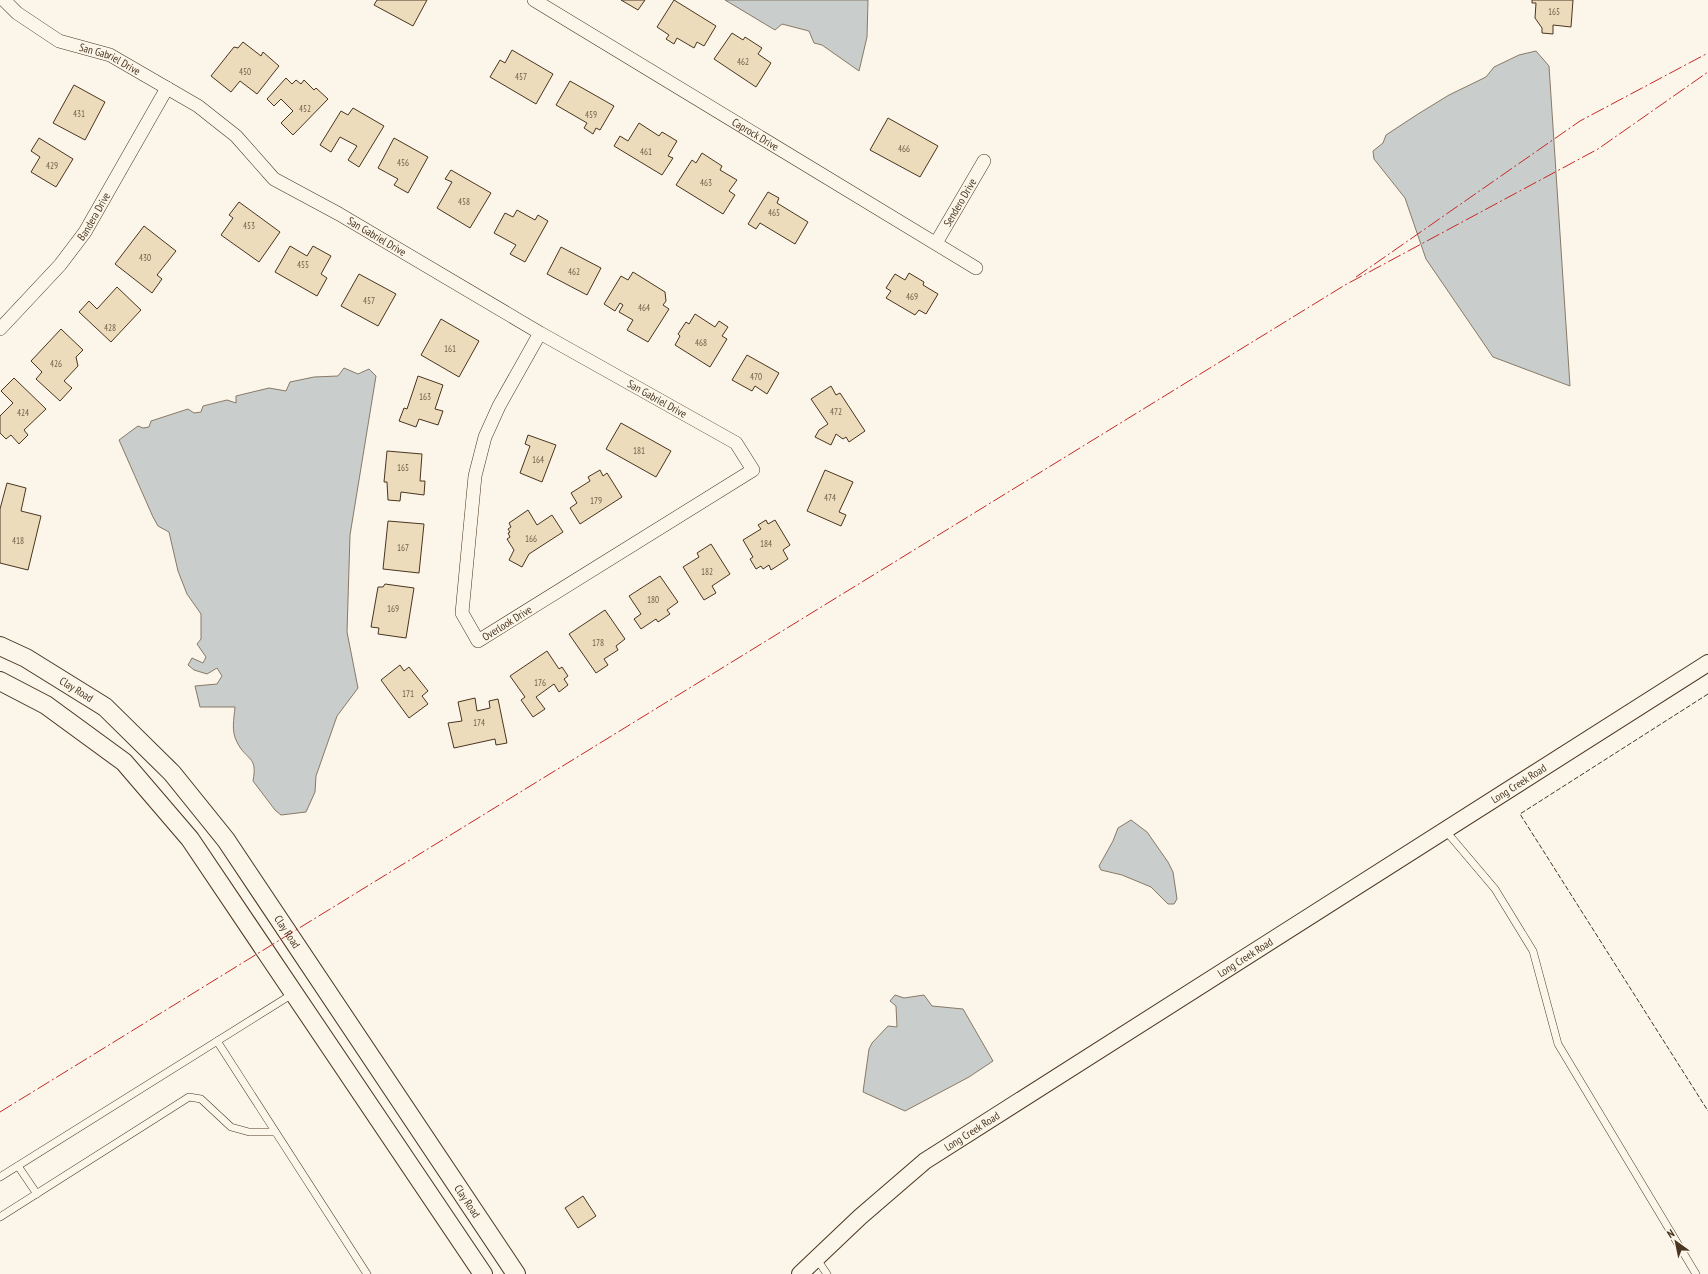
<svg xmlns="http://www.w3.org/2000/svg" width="1708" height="1274" viewBox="0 0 1708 1274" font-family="'PT Sans Narrow',sans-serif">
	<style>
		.water { fill: #c9cecd; stroke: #887966 }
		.building { fill: #ecdcbc; stroke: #4a3520 }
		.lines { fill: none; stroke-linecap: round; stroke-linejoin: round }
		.service-casing { stroke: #4a3520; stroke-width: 8 }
		.minor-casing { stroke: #4a3520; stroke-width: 14 }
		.tertiary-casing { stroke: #4a3520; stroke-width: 18 }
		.secondary-casing { stroke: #4a3520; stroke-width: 20 }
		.service { stroke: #fbf6e9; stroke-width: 7 }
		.minor { stroke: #fbf6e9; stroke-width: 13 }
		.tertiary { stroke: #fbf6e9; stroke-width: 16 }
		.secondary { stroke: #fbf6e9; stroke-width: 18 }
		.fence { stroke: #4a3520; stroke-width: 1; stroke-dasharray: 5 2; stroke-linecap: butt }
		.power { stroke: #c62828; stroke-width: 1; stroke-dasharray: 14 3 2 3; stroke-linecap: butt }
		.labels { text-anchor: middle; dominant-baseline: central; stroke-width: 3; stroke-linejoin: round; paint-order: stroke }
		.number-label { font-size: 9px; fill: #725f47 }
		.street-label { font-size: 11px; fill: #4a3520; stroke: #fbf6e9 }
	</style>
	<rect width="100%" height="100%" fill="#fbf6e9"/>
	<g class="water">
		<path d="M725,0h143l-1,37 -8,34 -37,-26 -8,-2 -5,-12 -27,-7 -7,6z"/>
		<path d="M1536,51l13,15 21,320 -77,-29 -67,-98 -21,-61 -31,-39 -1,-8 10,-8 3,-8 32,-21 31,-19 37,-18 8,-10 25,-12z"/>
		<path d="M344,368l14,6 11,-5 7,7 -26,159 -3,97 11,56 -21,28 -21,60 -1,16 -9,20 -25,3 -6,-5 -22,-29c5,-26 -7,-20 -16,-39 -6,-11 -3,-23 -2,-35h-35l-5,-21 22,-2 5,-8 -5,-8 -10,6 -13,-4 -6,-5 4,-7 11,5 3,-6 -9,-13 4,-5v-25l-14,-20 -9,-23 -9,-39 -11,-6 -5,-9 -34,-77 19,-14 5,2 6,-1 2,-6 37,-12 6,4 7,-1 2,-6 24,-6 9,3v-7l33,-8 17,3 4,-9 24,-5 24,-1z"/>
		<path d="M1131,820l16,12 21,30 5,10 4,27 -3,5h-6l-17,-17 -29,-12 -21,-5 -2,-4 14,-25 5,-13z"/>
		<path d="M895,995l9,3 20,-3 8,11 31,3 30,52 -24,16 -64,34 -42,-19 6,-43 3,-6 16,-17 9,1 -1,-21 -6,-5z"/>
	</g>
	<g class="building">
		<path d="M377,0h50l-14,26 -39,-21z"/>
		<path d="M621,0h24l-7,10z"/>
		<path d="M674,0l42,26 -12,20 -7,-4 -3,6 -17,-10 -3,6 -8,-5 3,-4 -12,-8z"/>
		<path d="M1532,0h41l-2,27 -18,-2v9l-11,-1v-5l-7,-10 1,-15h-4z"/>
		<path d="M732,33l11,7 2,-3 17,11 -4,6 13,9 -15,24 -42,-28z"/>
		<path d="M243,42l18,14 2,-4 16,14 -22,28 -17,-13 -9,11 -20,-16 23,-29 4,1z"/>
		<path d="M512,50l41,24 -17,30 -46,-27 10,-17 5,3z"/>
		<path d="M286,78l6,6 4,-4 5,4 3,-4 10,10 2,-2 12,11 -35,36 -12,-12 12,-12 -12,-12 -7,7 -7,-7z"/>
		<path d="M570,81l44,25 -14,24 -4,-2 -3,6 -9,-6 3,-5 -31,-18z"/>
		<path d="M74,85l31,17 -20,38 -32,-17z"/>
		<path d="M353,108l31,18 -25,41 -11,-7 9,-14 -17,-9 -9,15 -11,-7 21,-34 7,4z"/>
		<path d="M888,118l50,28 -18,31 -50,-27z"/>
		<path d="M639,123l20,13 3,-4 15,9 -9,15 5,2 -11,17 -48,-29 6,-10 8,5z"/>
		<path d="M39,138l34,21 -17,28 -25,-15 9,-15 -9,-6z"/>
		<path d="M394,138l34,19 -20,36 -14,-8 4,-6 -20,-11z"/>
		<path d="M702,153l20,13 -2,4 17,10 -8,11 6,4 -12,19 -47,-29 16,-25 4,3z"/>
		<path d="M451,170l40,23 -21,35 -33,-20 15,-26 -7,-3z"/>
		<path d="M768,192l11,6 -2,5 31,19 -13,22 -35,-21 -4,6 -8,-5z"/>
		<path d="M239,202l41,30 -21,30 -38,-27 12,-17 -4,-3z"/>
		<path d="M517,210l18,10 3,-5 10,6 -23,41 -15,-8 6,-9 -22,-12 11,-20 8,4z"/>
		<path d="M144,226l32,25 -19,24 5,4 -10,14 -37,-29z"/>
		<path d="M290,246l17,10 6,-10 18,10 -10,18 6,4 -10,18 -42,-24z"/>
		<path d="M561,247l40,21 -14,27 -40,-21z"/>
		<path d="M633,272l32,20 1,9 -3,4 6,4 -21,33 -21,-12 6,-10 -14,-8 4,-7 -3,-2 -5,8 -11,-7 17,-28 7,4z"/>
		<path d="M909,273l15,9 -1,3 15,9 -12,20 -7,-4 -4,5 -29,-17 5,-7 -5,-3 9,-14 10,6z"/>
		<path d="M359,274l37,20 -18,32 -37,-20z"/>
		<path d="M117,287l24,23 -30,32 -32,-30 10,-11 8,8z"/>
		<path d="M695,314l20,13 4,-6 9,6 -6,9 5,3 -17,28 -35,-22 5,-9 -2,-2 8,-12 3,2z"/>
		<path d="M441,319l38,22 -20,36 -38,-22z"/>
		<path d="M61,329l22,21 -7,7 2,9 -14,15 8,7 -12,13 -24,-22 6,-7 -11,-11z"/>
		<path d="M747,355l32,18 -12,21 -12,-8 -3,5 -20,-11z"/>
		<path d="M418,376l25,9 -8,24 8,2 -5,14 -19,-6 -3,8 -17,-6 5,-13 3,1z"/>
		<path d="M14,378l32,31 -22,21 4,5 -9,9 -8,-9 -5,4 -6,-6v-17l13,-13 -12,-12z"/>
		<path d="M831,386l5,9 4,-2 25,38 -16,11 -3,-5 -3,2 -7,-5 -5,11 -16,-8 4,-7 9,-6 -17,-25z"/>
		<path d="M621,423l50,28 -15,26 -50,-28z"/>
		<path d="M528,435l28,10 -14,37 -22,-9 10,-27 -5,-2z"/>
		<path d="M387,451l35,3 -2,27h5l-1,14 -23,-3 -1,9 -12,-1 -1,-18h-3z"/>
		<path d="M600,470l3,6 4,-3 15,24 -42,27 -10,-16 7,-5 -6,-10 19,-12 -2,-4z"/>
		<path d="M825,470l28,12 -14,30 7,3 -5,11 -34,-15z"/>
		<path d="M7,483l19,5 -5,23 20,5 -13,54 -28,-7v-54z"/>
		<path d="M528,510l9,15 15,-10 11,17 -34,22 -7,13 -13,-7 5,-10 -7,-11 3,-2 -2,-4 2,-1 -2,-3 3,-2 -2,-4z"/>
		<path d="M766,520l2,4 7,-4 15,25 -7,5 5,9 -17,11 -2,-5 -6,4 -2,-3 -5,3 -6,-10 3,-2 -10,-17 18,-11 -3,-4z"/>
		<path d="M388,521l36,3 -5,49 -36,-4z"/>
		<path d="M711,544l19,30 -18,12 4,7 -12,7 -21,-33 16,-10 -2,-4z"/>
		<path d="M660,576l18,26 -11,8 3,4 -12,8 -2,-3 -15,10 -7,-10 7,-5 -12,-18z"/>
		<path d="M385,584l29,4 -8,50 -28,-4 1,-6 -8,-1 7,-40h5z"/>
		<path d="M605,610l20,29 -9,7 2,4 -14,9 4,6 -12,8 -27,-39z"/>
		<path d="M547,651l12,18 3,-2 6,9 -4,3 4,6 -9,7 -5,-8 -18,13 9,12 -12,8 -12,-17 4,-3 -15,-21z"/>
		<path d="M400,665l4,6 5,-4 19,24 -6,5 6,8 -19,14 -28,-38z"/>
		<path d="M475,698l2,13 13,-3 -1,-7 9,-2 9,44 -11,2 -1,-6 -41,9 -6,-25 14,-2 -4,-19z"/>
		<path d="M583,1196l13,20 -18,12 -13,-20z"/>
	</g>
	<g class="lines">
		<g class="service-casing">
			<g id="service">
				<path d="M1445,830l50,59 38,62 25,93 138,230"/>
				<path d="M217,1041l150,233"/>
				<path d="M18,1166l19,28"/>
				<path d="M0,1177l294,-184"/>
				<path d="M0,1217l189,-120 12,2 30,28 18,5h26"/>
				<path d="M816,1258l11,16"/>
			</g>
		</g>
		<g class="minor-casing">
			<g id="minor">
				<path id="s1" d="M4,0l13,13 42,28 51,14 88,51 38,30 38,43 65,35 201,119 196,110 17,27 -275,171 -16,-28 13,-137 10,-39 14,-31 41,-73"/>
				<path id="s2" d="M534,0l442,268"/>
				<path id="s3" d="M936,243l48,-82"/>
				<path id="s4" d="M0,329l60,-64 25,-33 82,-144"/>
			</g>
		</g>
		<g class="tertiary-casing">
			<g id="tertiary">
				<path id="s5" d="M800,1274l60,-57 65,-56 783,-498"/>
			</g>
		</g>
		<g class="secondary-casing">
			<g id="secondary">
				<path id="s6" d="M0,646l26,12 79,49 67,66 54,67 290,434"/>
				<path d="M0,681l46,24 78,57 66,77 293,435"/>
			</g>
		</g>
		<use href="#service" class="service"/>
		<use href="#minor" class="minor"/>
		<use href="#tertiary" class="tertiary"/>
		<use href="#secondary" class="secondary"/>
		<path class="fence" d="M1708,694l-188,120 188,297"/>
		<g class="power">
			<path d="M1356,277l224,-156 128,-68"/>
			<path d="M0,1112l1345,-827 253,-136 110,-77"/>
		</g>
	</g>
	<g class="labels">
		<g class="number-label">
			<text x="1554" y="11">165</text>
			<text x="743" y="61">462</text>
			<text x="245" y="71">450</text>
			<text x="521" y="76">457</text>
			<text x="305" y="108">452</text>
			<text x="79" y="113">431</text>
			<text x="591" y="114">459</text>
			<text x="904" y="148">466</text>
			<text x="646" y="151">461</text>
			<text x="403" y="162">456</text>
			<text x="52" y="165">429</text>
			<text x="706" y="182">463</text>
			<text x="464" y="201">458</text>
			<text x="774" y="212">465</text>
			<text x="249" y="225">453</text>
			<text x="145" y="257">430</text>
			<text x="303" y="264">455</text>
			<text x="574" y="271">462</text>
			<text x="912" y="296">469</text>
			<text x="369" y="300">457</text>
			<text x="644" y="307">464</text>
			<text x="110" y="327">428</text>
			<text x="701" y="342">468</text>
			<text x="450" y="348">161</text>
			<text x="56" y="363">426</text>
			<text x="756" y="376">470</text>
			<text x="425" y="396">163</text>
			<text x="836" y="411">472</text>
			<text x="23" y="412">424</text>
			<text x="639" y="450">181</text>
			<text x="538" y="459">164</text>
			<text x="403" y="467">165</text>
			<text x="830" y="497">474</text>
			<text x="596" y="500">179</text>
			<text x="531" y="538">166</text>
			<text x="18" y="540">418</text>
			<text x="766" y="543">184</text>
			<text x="403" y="547">167</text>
			<text x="707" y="571">182</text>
			<text x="653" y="599">180</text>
			<text x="393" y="608">169</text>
			<text x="598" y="642">178</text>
			<text x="540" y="682">176</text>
			<text x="408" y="693">171</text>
			<text x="479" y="722">174</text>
		</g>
		<g class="street-label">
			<text stroke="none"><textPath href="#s1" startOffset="123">San Gabriel Drive</textPath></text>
			<text stroke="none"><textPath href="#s2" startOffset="259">Caprock Drive</textPath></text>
			<text stroke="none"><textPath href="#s3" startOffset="47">Sendero Drive</textPath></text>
			<text stroke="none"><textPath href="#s4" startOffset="147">Bandera Drive</textPath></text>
			<text stroke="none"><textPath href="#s1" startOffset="447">San Gabriel Drive</textPath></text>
			<text stroke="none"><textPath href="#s1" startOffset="771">San Gabriel Drive</textPath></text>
			<text transform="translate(507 623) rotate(-32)">Overlook Drive</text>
			<text stroke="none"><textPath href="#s6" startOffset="88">Clay Road</textPath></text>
			<text stroke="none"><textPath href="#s5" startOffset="872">Long Creek Road</textPath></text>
			<text stroke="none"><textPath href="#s6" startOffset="412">Clay Road</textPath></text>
			<text stroke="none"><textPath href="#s5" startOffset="548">Long Creek Road</textPath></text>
			<text stroke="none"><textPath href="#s5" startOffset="224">Long Creek Road</textPath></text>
			<text stroke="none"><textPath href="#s6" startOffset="736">Clay Road</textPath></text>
		</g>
	</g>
	<g transform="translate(1676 1242) rotate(327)" stroke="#fbf6e9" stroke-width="3" paint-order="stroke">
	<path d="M0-3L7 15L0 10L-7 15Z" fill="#4a3520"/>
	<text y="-6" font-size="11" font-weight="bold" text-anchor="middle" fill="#4a3520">N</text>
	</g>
</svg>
